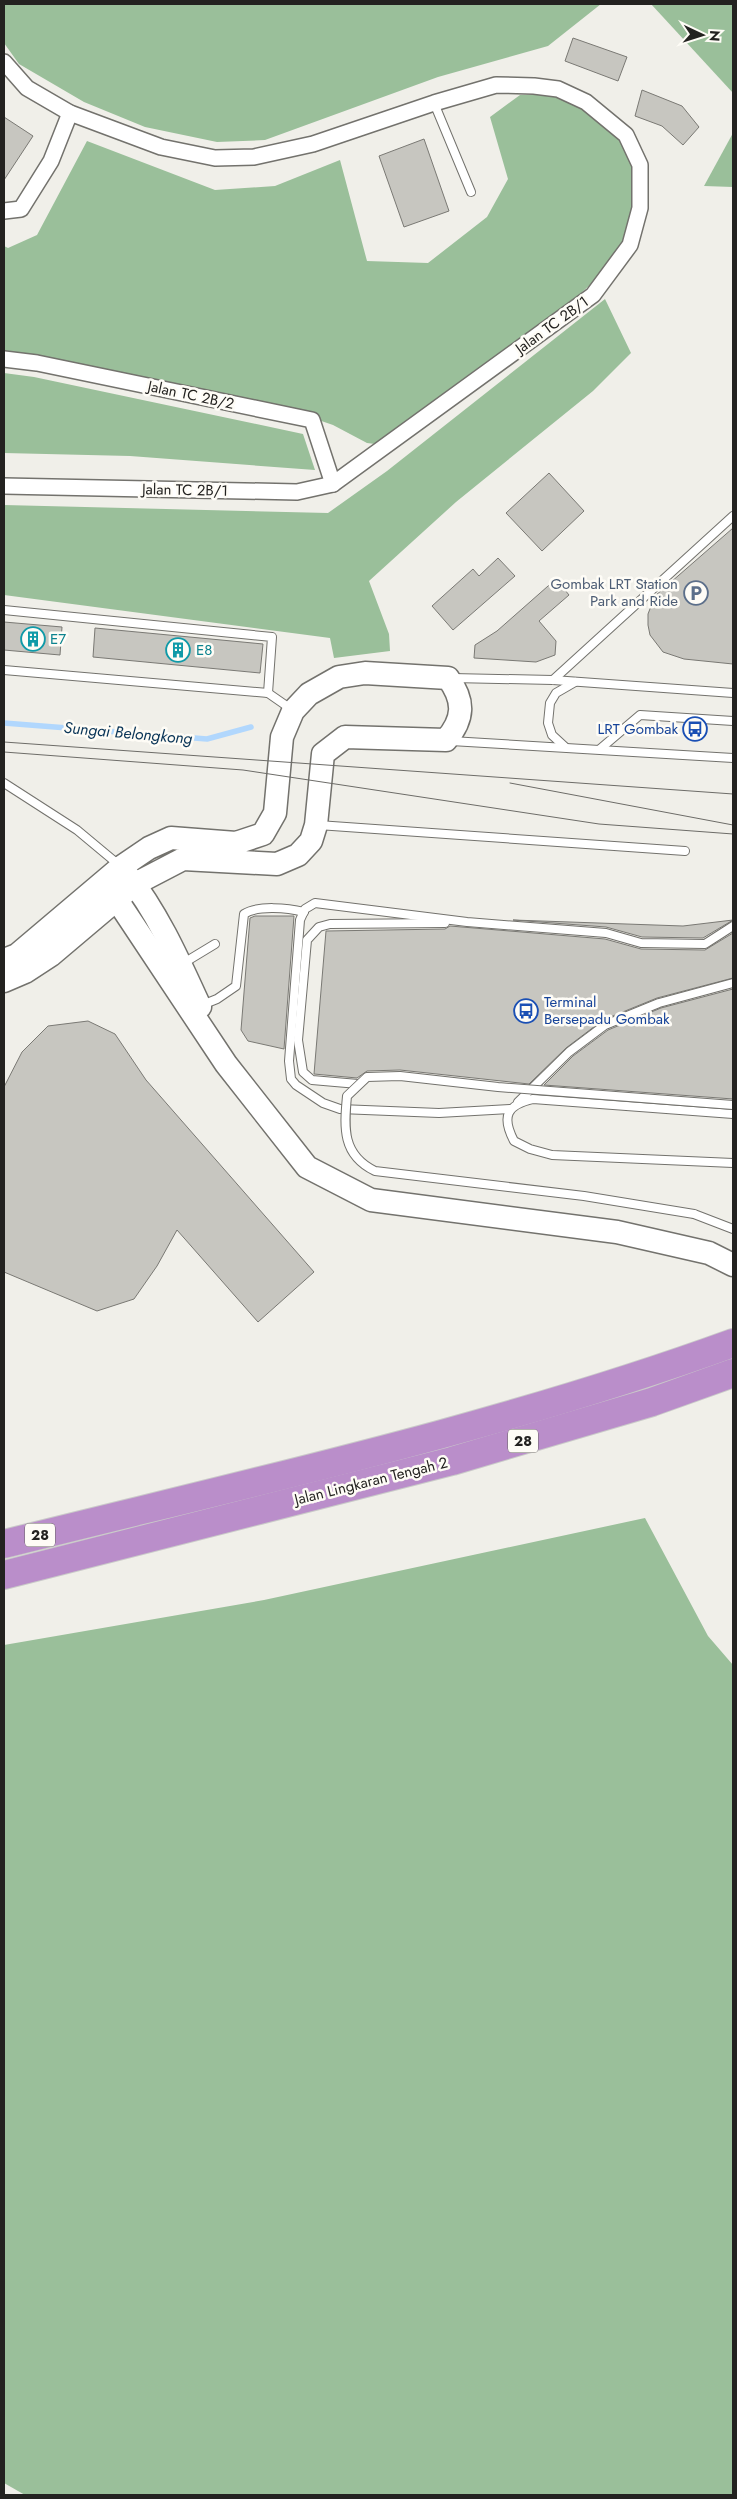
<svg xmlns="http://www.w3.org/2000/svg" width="737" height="2499" viewBox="0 0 737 2499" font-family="Jost,sans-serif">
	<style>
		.forest { fill: #9abf9a }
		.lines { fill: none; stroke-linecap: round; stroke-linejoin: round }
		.stream { stroke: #b1d7fd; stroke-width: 5.5 }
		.building { fill: #c7c6c0; stroke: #7a7974 }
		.lane-casing { stroke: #73726d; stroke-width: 10 }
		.street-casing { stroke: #73726d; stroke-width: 18 }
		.secondary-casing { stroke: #73726d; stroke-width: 25 }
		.highway-casing { stroke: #cacac9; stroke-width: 30 }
		.lane { stroke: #fff; stroke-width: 8 }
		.street { stroke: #fff; stroke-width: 15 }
		.secondary { stroke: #fff; stroke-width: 22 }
		.highway { stroke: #ba8eca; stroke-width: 28 }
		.tram { stroke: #6d6c68; stroke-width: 1 }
		.lane-bridge-casing { stroke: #73726d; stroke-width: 10; stroke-linecap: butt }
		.lane-bridge { stroke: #fff; stroke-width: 8 }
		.labels { text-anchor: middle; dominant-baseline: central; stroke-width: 5; stroke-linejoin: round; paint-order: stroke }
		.shield { fill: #fefcf6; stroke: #656360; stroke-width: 1 }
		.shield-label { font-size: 14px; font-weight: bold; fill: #232220 }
		.street-label { font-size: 15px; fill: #232220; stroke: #fefcf6 }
		.service-label { font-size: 15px; fill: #4e5e75; stroke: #fefcf6; text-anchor: end }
		.culture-label { font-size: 15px; fill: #0d838f; stroke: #fefcf6; text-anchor: start }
		.transit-label { font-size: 15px; fill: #164399; stroke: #fefcf6; text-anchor: end }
		.water-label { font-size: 16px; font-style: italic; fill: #093457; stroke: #fefcf6 }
	</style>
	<rect width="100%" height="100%" fill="#f0efe9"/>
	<g class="forest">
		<path d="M4,4h597l-53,42 -110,31 -173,63 -48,2 -72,-15 -61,-25 -65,-38 -15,-21z"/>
		<path d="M651,4h82v89z"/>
		<path d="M567,94l44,30 23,43 8,42 -31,57 -50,45 -170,135 -24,-3 -34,-18 -64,-22 -265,-49v-108l4,2 29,-13 50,-94 128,49 60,-4 65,-26 27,101 61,2 59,-46 21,-38 -18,-62 30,-22z"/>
		<path d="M733,133v54l-29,-1z"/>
		<path d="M605,299l26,54 -38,38 -137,111 -87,79 20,53 1,17 -56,7 -4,-20 -326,-43v-90l324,8 59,-42z"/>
		<path d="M4,373l30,4 269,57 12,36 -185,-14 -126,-3z"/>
		<path d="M645,1518l63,118 25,29v830h-708l-21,-12v-838l260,-45z"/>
	</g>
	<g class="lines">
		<path class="stream" d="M4,723l203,16 44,-12"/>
	</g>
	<g class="building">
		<path d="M573,38l54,19 -9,24 -53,-20z"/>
		<path d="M642,90l40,16 17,21 -16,18 -21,-19 -27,-10z"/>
		<path d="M4,117l29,19 -29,44z"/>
		<path d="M424,139l25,72 -45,16 -25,-71z"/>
		<path d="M549,473l35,38 -42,40 -36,-38z"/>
		<path d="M733,528v136l-49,-5 -21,-7 -13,-17 -2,-10v-11l7,-18z"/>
		<path d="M498,558l17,18 -62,54 -21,-24 41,-37 6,7z"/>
		<path d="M556,579l13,16 -30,26 17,20 -1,14 -19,7 -62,-4 1,-13 22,-14z"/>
		<path d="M4,622l58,5 -2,28 -56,-5z"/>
		<path d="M95,628l168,16 -3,29 -167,-16z"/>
		<path d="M255,916h39l-10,133 -36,-8 -7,-11 9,-112z"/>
		<path d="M513,920l170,6 50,-6 -30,18 -61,-1 -36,-10z"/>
		<path d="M450,926l155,13 36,10 64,1 28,-17v45l-76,20 -54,22 -37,28 -37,36 -129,-14 -33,1 -10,7 -43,-4 12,-143 119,-2z"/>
		<path d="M733,989v110l-189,-14 29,-29 35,-26 53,-22z"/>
		<path d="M88,1021l27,13 31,46 168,192 -56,50 -81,-92 -20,36 -23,33 -37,12 -93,-39v-185l18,-35 26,-26z"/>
	</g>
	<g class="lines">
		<g class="lane-casing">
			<g id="lane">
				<path d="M434,103l37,89"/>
				<path d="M4,610l268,27 -4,56"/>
				<path d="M4,670l264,23 23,16"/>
				<path d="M452,678l101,2 180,13"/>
				<path d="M553,680l180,-164"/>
				<path d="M451,741l282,17"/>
				<path d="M565,747l-13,-12 -4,-12 2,-20 6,-10 19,-11"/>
				<path d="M600,749l40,-34 93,6"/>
				<path d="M4,783l73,47 42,35"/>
				<path d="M318,825l367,26"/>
				<path d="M182,964l33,-20"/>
				<path d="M202,1005l15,-6 19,-13 8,-72c14,-9 44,-6 60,-2"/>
				<path d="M358,1084l-46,-4 -9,-8 -5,-32 9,-100 12,-13 11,-3 115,-1"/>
				<path d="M518,1102l51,-50 36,-27 54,-22 74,-20"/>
				<path d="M510,1109l-71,4 -99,-4 -17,-6 -27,-18 -5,-6 -2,-18 11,-141 5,-11 10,-6 152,19 139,11 35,10 64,1 28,-18"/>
				<path d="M733,1114l-200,-15c-26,6 -32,17 -19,42l16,8 22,6 181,8"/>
				<path d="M694,1214l39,15"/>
			</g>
		</g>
		<g class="street-casing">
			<g id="street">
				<path d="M4,62l23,26 43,25 91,34 54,11 39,-1 59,-13 121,-41 62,-18 38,1 24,3 28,13 40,33 14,30v43l-10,37 -37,50 -260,189 -36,8 -293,-6"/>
				<path d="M4,211l17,-2 30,-48 19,-48"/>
				<path d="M4,359l33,4 275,57 21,64"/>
			</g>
		</g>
		<g class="secondary-casing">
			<g id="secondary">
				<path d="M126,873c32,40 53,88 74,134"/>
				<path d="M109,888l117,176 81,103 64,33 246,32 92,21 24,12"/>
				<path d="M4,960l13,-5 104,-88 28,-19 22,-10 65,5 27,-9 12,-21 7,-76 11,-26 16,-17 30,-17 26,-4 83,5c17,23 16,41 -2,62l-101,-3 -22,17 -7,71 -5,16 -13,14 -21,9 -94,-5 -48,25 -84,71 -26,17 -21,9"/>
			</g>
		</g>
		<g class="highway-casing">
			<g id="highway">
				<path d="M4,1544c244,-61 492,-115 729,-201"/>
				<path d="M4,1575l448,-114 200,-59 81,-29"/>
			</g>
		</g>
		<use href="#lane" class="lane"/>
		<use href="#street" class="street"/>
		<use href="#secondary" class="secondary"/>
		<use href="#highway" class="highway"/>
		<g class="tram">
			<path d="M4,742l729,52"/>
			<path d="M4,752l239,18 356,54 134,10"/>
			<path d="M510,783l223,42"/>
		</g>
		<g class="lane-bridge-casing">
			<path id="lane-bridge" d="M694,1214l-110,-18 -209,-25c-33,-16 -31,-43 -28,-75l20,-19 33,-1 98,11 235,18"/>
		</g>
		<use href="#lane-bridge" class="lane-bridge"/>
	</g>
	<defs>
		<g id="parking-ring" transform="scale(1.25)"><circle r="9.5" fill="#fefcf6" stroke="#5c6f8a" stroke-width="1.5"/><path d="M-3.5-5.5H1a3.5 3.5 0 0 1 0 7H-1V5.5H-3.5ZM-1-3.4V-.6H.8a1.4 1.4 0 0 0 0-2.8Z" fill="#5c6f8a"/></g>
		<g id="building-ring" transform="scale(1.25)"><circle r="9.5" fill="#fefcf6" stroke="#0f9aa8" stroke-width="1.5"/><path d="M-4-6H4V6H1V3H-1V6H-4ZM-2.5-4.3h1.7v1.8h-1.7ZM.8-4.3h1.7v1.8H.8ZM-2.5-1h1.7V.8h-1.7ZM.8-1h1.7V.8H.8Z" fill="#0f9aa8"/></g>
		<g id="bus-ring" transform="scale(1.25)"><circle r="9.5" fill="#fefcf6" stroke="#1a4fb4" stroke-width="1.5"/><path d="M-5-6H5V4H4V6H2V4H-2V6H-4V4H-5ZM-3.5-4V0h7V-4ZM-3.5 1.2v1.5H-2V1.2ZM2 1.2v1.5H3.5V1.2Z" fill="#1a4fb4"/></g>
	</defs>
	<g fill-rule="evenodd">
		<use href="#parking-ring" x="696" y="593"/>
		<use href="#building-ring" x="33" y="639"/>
		<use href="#building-ring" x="178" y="650"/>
		<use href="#bus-ring" x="695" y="729"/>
		<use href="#bus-ring" x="526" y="1011"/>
	</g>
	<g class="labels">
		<g class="shield">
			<rect x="508" y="1429.5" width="30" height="23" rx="4"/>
			<rect x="25" y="1523.5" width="30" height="23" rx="4"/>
		</g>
		<g class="shield-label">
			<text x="523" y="1441">28</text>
			<text x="40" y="1535">28</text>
		</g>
		<g class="street-label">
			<text transform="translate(552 325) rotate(-36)">Jalan TC 2B/1</text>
			<text transform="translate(191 395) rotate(12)">Jalan TC 2B/2</text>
			<text transform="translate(185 490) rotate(1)">Jalan TC 2B/1</text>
			<text transform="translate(371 1481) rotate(-14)">Jalan Lingkaran Tengah 2</text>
		</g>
		<g class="service-label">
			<text x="678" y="584">Gombak LRT Station<tspan x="678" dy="17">Park and Ride</tspan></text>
		</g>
		<g class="culture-label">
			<text x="50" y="639">E7</text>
			<text x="196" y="650">E8</text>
		</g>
		<g class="transit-label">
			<text x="678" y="729">LRT Gombak</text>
			<text x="544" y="1002" text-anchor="start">Terminal<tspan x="544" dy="17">Bersepadu Gombak</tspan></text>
		</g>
		<g class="water-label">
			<text transform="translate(128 733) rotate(5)">Sungai Belongkong</text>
		</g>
	</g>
	<rect width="737" height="2499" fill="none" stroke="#232220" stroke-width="10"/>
	<g transform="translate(702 35) rotate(94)" stroke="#fefcf6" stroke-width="4" paint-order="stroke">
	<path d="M0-4L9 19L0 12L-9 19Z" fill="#232220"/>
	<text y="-8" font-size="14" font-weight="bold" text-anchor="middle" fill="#232220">N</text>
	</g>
</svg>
